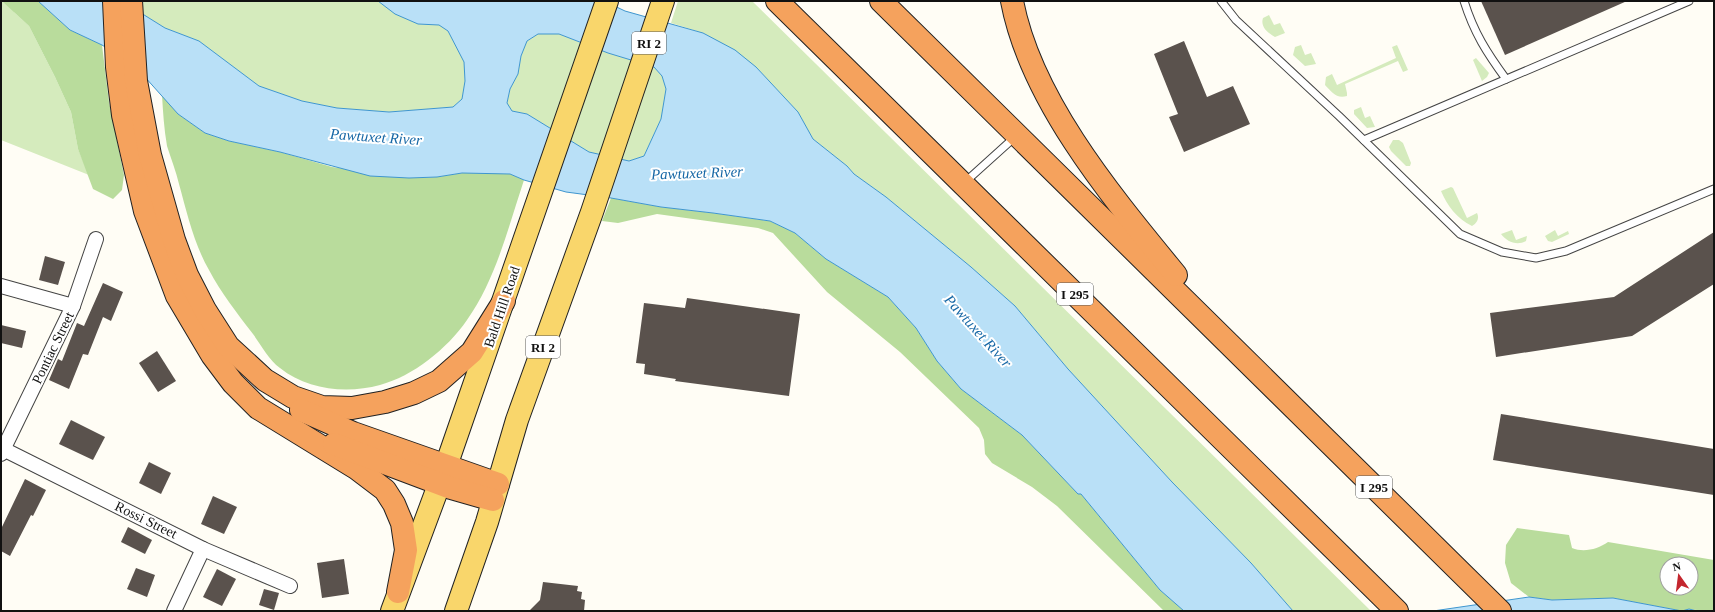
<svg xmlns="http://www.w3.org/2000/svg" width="1715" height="612" viewBox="0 0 1715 612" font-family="'Times New Roman',serif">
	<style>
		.green { fill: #d5ebbd }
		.forest { fill: #b9dc9c; fill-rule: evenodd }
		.water { fill: #b9e0f7; stroke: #3f96cf; fill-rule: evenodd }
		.building { fill: #5a524d }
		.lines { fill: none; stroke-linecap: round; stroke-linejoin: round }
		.service-casing { stroke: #444; stroke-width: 9 }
		.minor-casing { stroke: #444; stroke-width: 16 }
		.primary-casing { stroke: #222; stroke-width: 24 }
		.motorway-casing { stroke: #222; stroke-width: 24 }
		.service { stroke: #fff; stroke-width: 7 }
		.minor { stroke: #fff; stroke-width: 14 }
		.primary { stroke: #f9d66b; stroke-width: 22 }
		.motorway { stroke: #f5a25d; stroke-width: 22 }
		.labels { text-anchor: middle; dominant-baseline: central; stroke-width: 4; stroke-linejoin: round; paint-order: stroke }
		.shield { fill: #fff; stroke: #585858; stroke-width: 1 }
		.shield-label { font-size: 13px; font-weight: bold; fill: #111 }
		.street-label { font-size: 14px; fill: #111; stroke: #fff }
		.water-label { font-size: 15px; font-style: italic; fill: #1768a6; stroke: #fff }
	</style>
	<rect width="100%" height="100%" fill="#fffdf5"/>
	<g class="green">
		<path d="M1,1h17l-4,11 15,14 26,51 16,35 7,37 11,26 -88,-35z"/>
		<path d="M140,1h238l17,12 23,11 22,1 8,6 16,30 1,20 -3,18 -9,8 -64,5 -52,-4 -35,-7 -43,-15 -60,-45 -34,-13 -24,-15z"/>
		<path d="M678,1h74l619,610h-78l-42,-48 -79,-81 -104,-113 -53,-63 -44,-39 -85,-70 -32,-23 -7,-8 -34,-27 -15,-27 -42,-45 -53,-34 -32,-10z"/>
		<path d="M1269,15l5,10 6,-2 5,10 -10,4c-7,-4 -15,-10 -12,-19z"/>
		<path d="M538,34h21l49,19 46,14 8,9 4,13 -5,30 -17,37 -15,5 -40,-9 -62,-38 -15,-3 -5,-7 3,-15 8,-15 3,-18 5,-14z"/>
		<path d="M1301,45l4,10 6,-2 5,11 -11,2 -12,-11 2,-8z"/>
		<path d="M1397,45l11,25 -5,2 -5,-11 -53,23 2,9v3c-11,3 -15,-4 -22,-11l1,-8 6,-3 5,11 59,-27 -4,-11z"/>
		<path d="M1476,58l13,15 -2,4 -5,4 -9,-21z"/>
		<path d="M1361,107l4,11 5,-2 5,11 -8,1 -13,-14v-4z"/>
		<path d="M1393,140h6l4,3 8,20 -1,3h-4l-15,-15 -2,-4z"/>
		<path d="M1451,187l2,1 14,30 10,-5c3,6 -1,11 -5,13 -15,-7 -25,-21 -31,-35z"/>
		<path d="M1512,230l4,10 11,-4 -1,5c-9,5 -19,1 -25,-7z"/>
		<path d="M1555,230l3,6 10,-5 1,3 -17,8 -4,-1 -3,-5z"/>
	</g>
	<g class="forest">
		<path d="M2,1h36l32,29 32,15 7,57 15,73 -2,15 -9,9 -20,-10 -15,-40 -7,-37 -16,-35 -26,-51z"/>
		<path d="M162,95l16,19 27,19 24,8 51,11 52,15 77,11 28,-1 25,-4 25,-1 23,2 14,6c-16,48 -28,99 -57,140 -20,29 -54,56 -87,65 -33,9 -73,5 -100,-17 -11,-8 -19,-23 -27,-34 -16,-21 -32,-41 -44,-64 -15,-26 -22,-57 -30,-86 -3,-13 -8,-25 -12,-38 -3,-17 -4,-34 -5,-51z"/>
		<path d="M611,198l50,9 52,6 57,8 25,12 31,26 62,38 28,31 21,33 24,28 61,46 56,59h3l79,96 24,21h-20l-107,-105 -25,-19 -40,-24 -7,-9 -1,-14 -5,-12 -79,-76 -73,-60 -54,-59 -15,-5 -101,-14 -39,9 -16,-2z"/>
		<path d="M1517,528l52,7 3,13c12,5 26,1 36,-6l106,18v51c-11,0 -22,-3 -32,0l-69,-13 -61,2 -23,-3 -18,-14 -6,-20 1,-18zM1667,564h24v24h-24z"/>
	</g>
	<g class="water">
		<path d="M38,1h74l29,12 24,15 34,13 60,45 43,15 35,7 52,4 64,-5 9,-8 3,-18 -1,-19 -16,-31 -9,-6 -21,-1 -23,-10 -17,-13h226l21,10 78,22 32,17 21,17 42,45 15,27 34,27 7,8 32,23 85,70 44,39 53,63 104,113 79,81 42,48h-109l-24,-21 -79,-96h-3l-56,-59 -61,-46 -24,-28 -21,-33 -28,-31 -62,-38 -31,-26 -25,-12 -57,-8 -52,-6 -50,-9 -45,-6 -42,-12 -14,-6 -48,-1 -25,4 -28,1 -39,-2 -90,-24 -51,-11 -24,-8 -27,-19 -34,-38 -19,-17 -23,-14 -32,-15zM538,34h21l49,19 46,14 8,9 4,13 -5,30 -17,37 -15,5 -40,-9 -62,-38 -15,-3 -5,-8 3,-14 8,-15 3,-18 6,-15z"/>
		<path d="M1529,597l23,3 61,-2 69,13 7,-2 8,2h-264z"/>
	</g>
	<g class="building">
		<path d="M1481,1h146l-122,54z"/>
		<path d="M1184,41l23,56 26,-11 17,38 -66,28 -15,-35 9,-3 -24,-60z"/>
		<path d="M1714,232v52l-82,52 -136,21 -6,-44 124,-16z"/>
		<path d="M45,256l20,6 -7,23 -19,-5z"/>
		<path d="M103,283l20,9 -12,29 -8,-4 -15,38 -5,-1 -14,35 -20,-9 9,-21 4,2 15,-38 7,3z"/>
		<path d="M687,298l113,16 -11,82 -114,-15 1,-2 -32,-5 1,-10 -9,-1 8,-60 41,5z"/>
		<path d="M1,325l25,6 -4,17 -21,-5z"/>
		<path d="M157,351l19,30 -18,11 -19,-29z"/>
		<path d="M1501,414l213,35v46l-221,-35z"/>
		<path d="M71,420l34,17 -12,23 -34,-16z"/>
		<path d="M149,462l22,11 -10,21 -22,-11z"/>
		<path d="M25,479l21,11 -13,26 -2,-1 -21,41 -9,-5v-22z"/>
		<path d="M213,496l24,11 -13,27 -23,-10z"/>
		<path d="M128,527l24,13 -7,14 -24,-12z"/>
		<path d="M344,559l5,35 -27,4 -5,-35z"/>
		<path d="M136,568l19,7 -8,22 -20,-8z"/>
		<path d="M217,569l19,10 -14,27 -19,-9z"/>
		<path d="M543,582l35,4 -1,5 5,1 -1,7 4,1 -1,11h-55l11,-11z"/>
		<path d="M264,589l15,4 -5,17 -15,-5z"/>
	</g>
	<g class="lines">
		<g class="service-casing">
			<g id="service">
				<path d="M1221,1l15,19 103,96 121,118 42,18 34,6 30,-7 148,-62"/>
				<path d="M1464,1c10,32 23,52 42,78"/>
				<path d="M1364,140l325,-139"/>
				<path d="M964,183l52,-47"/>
			</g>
		</g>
		<g class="minor-casing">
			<g id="minor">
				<path d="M1,286l72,20"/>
				<path d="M3,449l200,100 87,37"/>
				<path d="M1,454l72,-148 23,-67"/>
				<path d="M174,611l29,-62"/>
			</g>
		</g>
		<g class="primary-casing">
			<g id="primary">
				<path d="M392,611l54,-145 161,-465"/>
				<path d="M456,611l31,-89 30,-102 75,-208 71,-211"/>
			</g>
		</g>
		<g class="motorway-casing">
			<g id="motorway">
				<path d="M114,1l3,66 6,48 22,96 32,85 35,59 21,28 25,25 98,60 29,22 9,14 8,19 4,27 -8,42"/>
				<path d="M131,1l5,80 14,74 24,85 13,35 18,35 23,36 37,34 28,17 29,10 30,1 33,-6 29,-9 25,-12 33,-29 32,-51"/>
				<path d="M777,1l620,610"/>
				<path d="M881,1l619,610"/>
				<path d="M1012,1c19,100 101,197 164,274"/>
				<path d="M301,410l52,23 145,51"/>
				<path d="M334,444l117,44 42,12"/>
			</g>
		</g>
		<use href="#service" class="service"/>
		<use href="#minor" class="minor"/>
		<use href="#primary" class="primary"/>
		<use href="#motorway" class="motorway"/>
	</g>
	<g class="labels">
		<g class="shield">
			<rect x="632" y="32" width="34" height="22" rx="3"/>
			<rect x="1057" y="283" width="36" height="22" rx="3"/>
			<rect x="526" y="336" width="34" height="22" rx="3"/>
			<rect x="1356" y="476" width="36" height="22" rx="3"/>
		</g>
		<g class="shield-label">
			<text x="649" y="43">RI 2</text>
			<text x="1075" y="294">I 295</text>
			<text x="543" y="347">RI 2</text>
			<text x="1374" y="487">I 295</text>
		</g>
		<g class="street-label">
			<text transform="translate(502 307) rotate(-71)">Bald Hill Road</text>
			<text transform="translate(53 348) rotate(-64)">Pontiac Street</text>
			<text transform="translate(146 520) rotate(26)">Rossi Street</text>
		</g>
		<g class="water-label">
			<text transform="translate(376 137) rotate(4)">Pawtuxet River</text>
			<text transform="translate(697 173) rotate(-2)">Pawtuxet River</text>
			<text transform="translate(978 331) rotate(48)">Pawtuxet River</text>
		</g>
	</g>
	<rect width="1715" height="612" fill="none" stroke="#111111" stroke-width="4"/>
	<g transform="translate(1679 576) rotate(346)"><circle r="19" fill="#ffffff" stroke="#a0a0a0"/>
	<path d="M0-3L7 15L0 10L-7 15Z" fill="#c4262e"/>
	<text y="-6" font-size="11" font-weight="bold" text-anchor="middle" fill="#111111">N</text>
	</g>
</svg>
